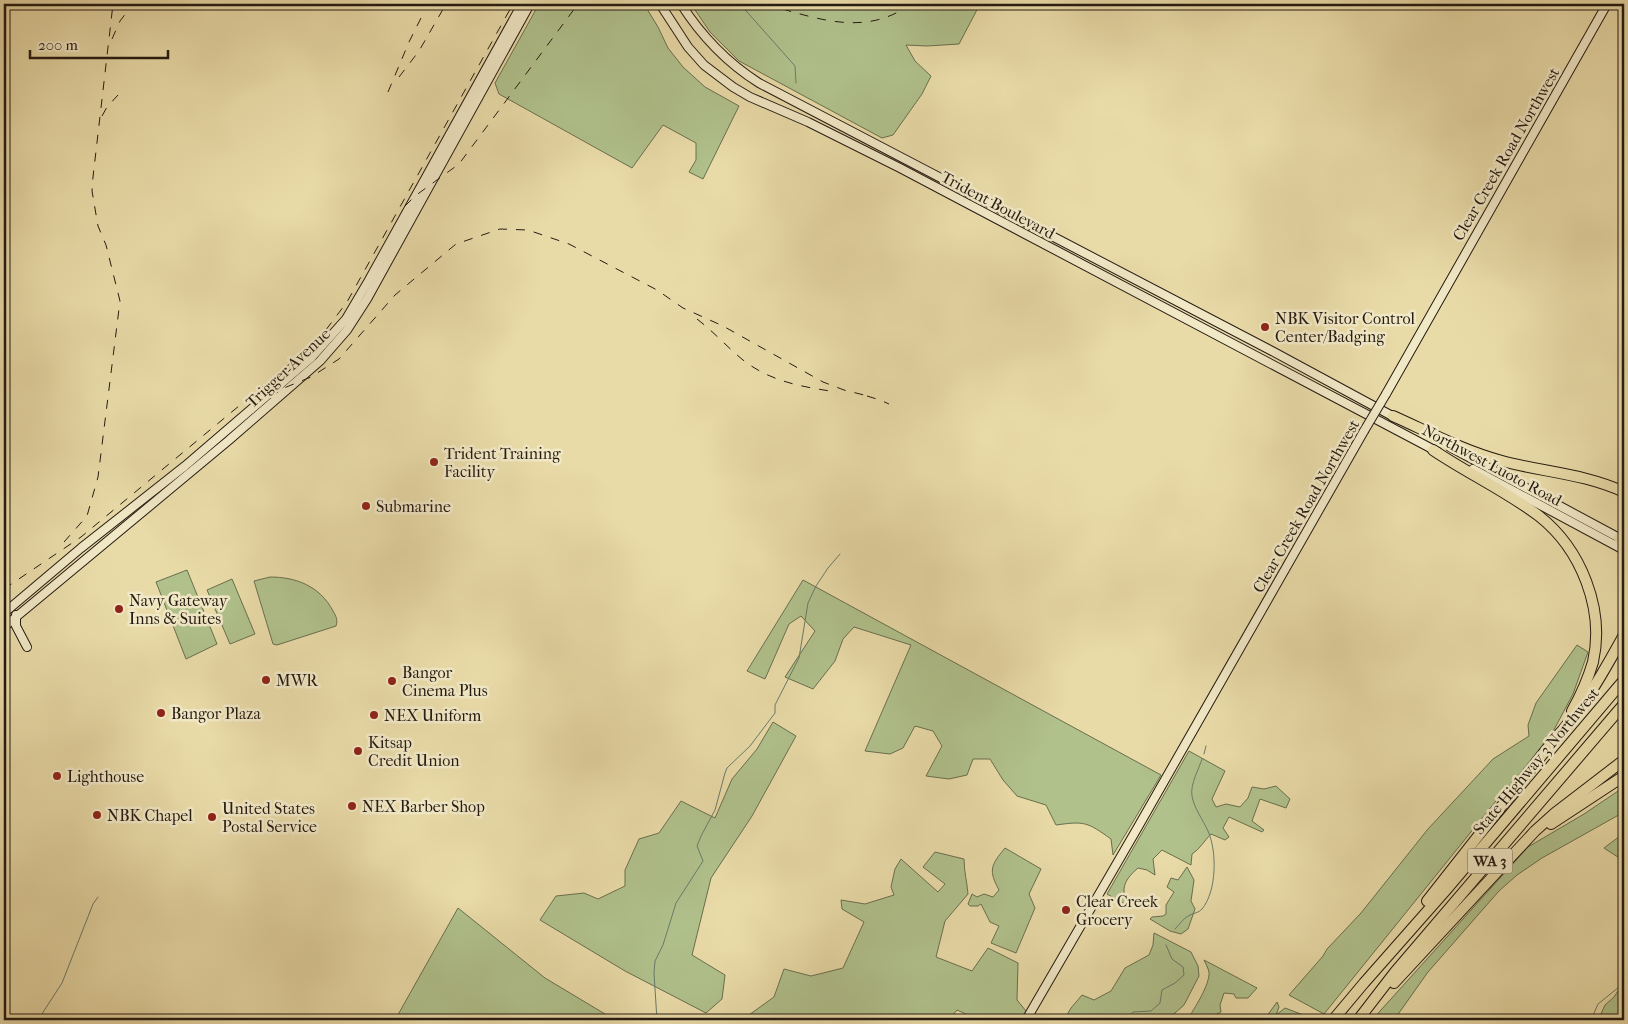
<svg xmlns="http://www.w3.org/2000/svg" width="1628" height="1024" viewBox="0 0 1628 1024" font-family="'IM FELL French Canon',serif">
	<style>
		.green { fill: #b0c18c; stroke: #6a6e4e }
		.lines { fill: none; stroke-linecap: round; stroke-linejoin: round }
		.stream { stroke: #697b6a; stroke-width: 1 }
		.secondary-casing { stroke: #241a11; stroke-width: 10 }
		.highway-casing { stroke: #241a11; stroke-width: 12 }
		.secondary { stroke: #f1e8c6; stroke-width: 8 }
		.highway { stroke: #e9dba8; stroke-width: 10 }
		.rail { stroke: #241a11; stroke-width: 1; stroke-dasharray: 9 9; stroke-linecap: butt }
		.secondary-bridge-casing { stroke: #241a11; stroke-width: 10; stroke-linecap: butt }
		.secondary-bridge { stroke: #f1e8c6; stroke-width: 8 }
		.poi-dot { fill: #8f2418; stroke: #f1e8c6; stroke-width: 2 }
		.labels { text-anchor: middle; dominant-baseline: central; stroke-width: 5; stroke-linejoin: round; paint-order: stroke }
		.shield { fill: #f1e8c6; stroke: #625847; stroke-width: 1 }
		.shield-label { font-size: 15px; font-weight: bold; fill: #241a11 }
		.street-label { font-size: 16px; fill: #241a11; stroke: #f1e8c6 }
		.poi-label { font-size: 16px; fill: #241a11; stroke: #f1e8c6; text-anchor: start }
	</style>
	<rect width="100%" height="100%" fill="#e9dba8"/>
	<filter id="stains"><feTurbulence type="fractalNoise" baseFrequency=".004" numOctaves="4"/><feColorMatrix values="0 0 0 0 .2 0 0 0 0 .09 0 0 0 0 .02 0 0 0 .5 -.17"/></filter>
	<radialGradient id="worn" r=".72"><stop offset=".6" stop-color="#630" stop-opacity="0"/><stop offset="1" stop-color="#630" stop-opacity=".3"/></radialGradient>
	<g class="green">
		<path d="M539,4h105l14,23 10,21 15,19 22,20 34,19 -36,73 -14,-7 7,-12v-17l-33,-18 -31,43 -133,-74 -4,-11z"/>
		<path d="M691,4h289l-21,40 -32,2 -21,-1 9,16 16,15 -9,18 -29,41 -11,3 -143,-77 -29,-29z"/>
		<path d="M187,570l30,74 -31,15 -30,-77z"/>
		<path d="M270,577c26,0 50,9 63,34 3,5 5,9 3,15l-59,19 -4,-1 -19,-63z"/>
		<path d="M232,579l23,55 -25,10 -23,-54z"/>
		<path d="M803,580l358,195 -48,80 -2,-16c-24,-17 -26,-18 -55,-14l-10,-20 -29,-9 -14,-16 -13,-21h-17l-6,16 -18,4 -23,-3 16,-30 -9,-15 -18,-5 -12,22 -13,6 -25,-3 46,-106 -57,-18 -11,12 -8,22 -22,28 -28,-12 30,-46 -14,-15 -12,8 -24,55 -18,-8z"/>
		<path d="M1577,645l11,7 -15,42 -25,47 -52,60 -172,213 -35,-19 34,-39 4,-7 34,-36 67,-84 65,-70 36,-23 -1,-11 8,-22z"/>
		<path d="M773,722l23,14 -44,80 -41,62 -19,77 33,20 -3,24 -16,14 -81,-42 -85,-51 16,-24 28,-3 14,6 27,-13v-16l14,-31 20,-6 22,-32 34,17 17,-39 25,-30z"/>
		<path d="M1189,751l36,20 -13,28 4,8 10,-3 14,3 8,-9 4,-11 12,2 12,-3 14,13 -4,9 -26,-9 -8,22 12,9 -2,2 -33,-15 -6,11 6,9 -4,3 -14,-6c-7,7 -11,15 -19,20l-1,11 -29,-15 -9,9 2,16 -8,-5 -9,-2c-8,7 -15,14 -14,25l4,4v5l-3,2 -18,-10z"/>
		<path d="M1624,787v25l-82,46 -25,17 -18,16 -71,81 -34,48h-22l156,-173 56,-33z"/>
		<path d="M1624,833v28l-20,-13z"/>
		<path d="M1005,848l36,21 -12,25 6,14 -19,45 -25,-10 8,-17 -9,-4 -9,-18 -3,2h-8l-2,-2 4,-10 5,3 7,-3 9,3 6,-7c-11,-20 -8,-25 6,-42z"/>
		<path d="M935,852l29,7c0,12 3,23 4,35l-23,27 -9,36 36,14 16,-23 30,15 -1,37 9,11 -5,9h-42l-22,-10 -8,10h-207l32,-23 10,-28 27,7 32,-8 21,-46 -22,-13 -1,-9 24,4 29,-9 -3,-8 4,-18 6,-10 37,33 7,-8 -22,-17z"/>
		<path d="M1187,867l7,13 -3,21 4,8 -7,20 -7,5 -11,-3 -20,-12 2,-2 11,-1 3,-2v-9l8,-13 -7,-5 4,-9 7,2z"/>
		<path d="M458,908l87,70 70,42h-220z"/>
		<path d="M1154,933l37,19 7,14 1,10 -15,29 -17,15h-103l7,-12 11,-13 12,5 17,-9 14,-23 24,-13 4,-10z"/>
		<path d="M1204,960l53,28 -9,10h-12l-2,-4 -10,-1 -4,12 1,7 -6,3v5h-28c7,-11 23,-35 22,-48 -1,-4 -3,-8 -5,-12z"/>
		<path d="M1624,982v38h-27l3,-4 5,-11 9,-8z"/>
		<path d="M1277,1002l2,5 -3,8 9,-7 21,8 5,4h-47z"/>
	</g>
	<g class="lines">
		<g class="stream">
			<path d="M740,4l55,62 1,17"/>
			<path d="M1204,754l2,-8"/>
			<path d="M1175,929c4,-4 8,-10 13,-13 5,-3 11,-3 14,-7 15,-18 15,-58 6,-78 -5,-11 -14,-23 -16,-35 -2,-12 7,-27 10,-37"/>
			<path d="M38,1020l24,-37 31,-79 5,-7"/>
			<path d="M657,1020l-3,-47 1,-12 8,-16 13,-42 27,-42 -6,-15 4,-10 14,-26 10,-37 2,-5 23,-22 25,-33v-8l24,-47 9,-55 8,-17 12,-18 12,-14"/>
			<path d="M1125,1020l8,-8 18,-1 9,-8 2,-13 13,-7 9,-8 -1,-8 -11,-8 -6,-14"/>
			<path d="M1591,1020l7,-16 26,-21"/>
		</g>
		<g class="secondary-casing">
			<g id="secondary">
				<path d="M660,4l28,43 16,18 29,22 17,10 58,25 92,46 538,284"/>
				<path d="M681,4c21,33 45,58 78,79l513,268 124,67"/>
				<path d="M1386,394l221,-390"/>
				<path d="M1450,447l173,93"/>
				<path d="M1473,469l151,81"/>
				<path d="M4,613l77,-65 104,-82 126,-108 35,-39 23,-39 153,-276"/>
				<path d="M16,615v11l11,21"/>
				<path d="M4,627l224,-186 92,-80 27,-31 20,-31 163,-295"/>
				<path d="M1026,1020l112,-193 226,-396"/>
			</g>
		</g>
		<g class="highway-casing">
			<g id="highway">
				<path d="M1393,416c36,16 71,35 109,45 41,11 84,13 122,31"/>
				<path d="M1433,450c34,23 73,41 106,66 42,33 66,93 54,146 -5,17 -12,33 -21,49"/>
				<path d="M1619,538l5,3"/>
				<path d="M1551,824l73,-48"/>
				<path d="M1427,901l126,-160c30,-32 50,-68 71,-106"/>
				<path d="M1394,983l141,-152 20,-18 69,-53"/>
				<path d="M1333,1020l31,-37 82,-93 178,-210"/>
				<path d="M1358,1020l37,-48 229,-268"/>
			</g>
		</g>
		<use href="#secondary" class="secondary"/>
		<use href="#highway" class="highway"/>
		<g class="rail">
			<path d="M765,4c51,14 99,34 146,0"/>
			<path d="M112,39l8,-18 13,-17"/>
			<path d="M399,77l20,-26 27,-47"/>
			<path d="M388,92l21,-50 19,-38"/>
			<path d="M102,116l5,-9 11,-12"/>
			<path d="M405,206l10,-10 44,-32 119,-160"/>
			<path d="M697,319c17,13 30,28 46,41 28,22 60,27 94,32"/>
			<path d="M867,396l13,4 9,4"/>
			<path d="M252,401l59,-24 28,-18 56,-64 61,-51 44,-15 28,1 41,14 88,46 26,18 40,18 100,56 21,8 28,7"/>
			<path d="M64,542l23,-26 11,-39 22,-176 -14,-56 -8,-19 -6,-35 1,-14 20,-173"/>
			<path d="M4,589l77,-52 217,-180 24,-22 25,-33 166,-298"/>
		</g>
		<g class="secondary-bridge-casing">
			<path id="secondary-bridge" d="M1364,431l22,-37"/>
		</g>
		<use href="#secondary-bridge" class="secondary-bridge"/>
	</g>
	<g class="poi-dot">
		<circle cx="1265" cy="327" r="5"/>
		<circle cx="434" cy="462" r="5"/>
		<circle cx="366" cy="506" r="5"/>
		<circle cx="119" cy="609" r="5"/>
		<circle cx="266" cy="680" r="5"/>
		<circle cx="392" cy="681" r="5"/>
		<circle cx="161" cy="713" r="5"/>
		<circle cx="374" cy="715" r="5"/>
		<circle cx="358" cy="751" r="5"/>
		<circle cx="57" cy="776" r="5"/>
		<circle cx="352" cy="806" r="5"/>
		<circle cx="97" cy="815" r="5"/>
		<circle cx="212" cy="817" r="5"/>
		<circle cx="1066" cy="910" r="5"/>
	</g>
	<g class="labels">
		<rect class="shield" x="1467.5" y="848.5" width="45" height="25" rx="4"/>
		<g class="shield-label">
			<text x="1490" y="861">WA 3</text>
		</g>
		<g class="street-label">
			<text transform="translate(1506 154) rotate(-60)">Clear Creek Road Northwest</text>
			<text transform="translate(998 205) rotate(28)">Trident Boulevard</text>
			<text transform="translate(288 368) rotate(-43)">Trigger Avenue</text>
			<text transform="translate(1492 465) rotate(28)">Northwest Luoto Road</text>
			<text transform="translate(1306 506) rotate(-60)">Clear Creek Road Northwest</text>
			<text transform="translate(1536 761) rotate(-50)">State Highway 3 Northwest</text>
		</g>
		<g class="poi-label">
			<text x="1275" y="318">NBK Visitor Control<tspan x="1275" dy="18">Center/Badging</tspan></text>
			<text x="444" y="453">Trident Training<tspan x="444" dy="18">Facility</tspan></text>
			<text x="376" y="506">Submarine</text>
			<text x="129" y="600">Navy Gateway<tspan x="129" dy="18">Inns &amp; Suites</tspan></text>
			<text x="402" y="672">Bangor<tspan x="402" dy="18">Cinema Plus</tspan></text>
			<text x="276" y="680">MWR</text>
			<text x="171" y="713">Bangor Plaza</text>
			<text x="384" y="715">NEX Uniform</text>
			<text x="368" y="742">Kitsap<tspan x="368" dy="18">Credit Union</tspan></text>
			<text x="67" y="776">Lighthouse</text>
			<text x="362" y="806">NEX Barber Shop</text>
			<text x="222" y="808">United States<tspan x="222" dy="18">Postal Service</tspan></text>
			<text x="107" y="815">NBK Chapel</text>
			<text x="1076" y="901">Clear Creek<tspan x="1076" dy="18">Grocery</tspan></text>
		</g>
	</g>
	<rect width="1628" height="1024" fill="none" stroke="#e9dba8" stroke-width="20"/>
	<rect x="5" y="5" width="1618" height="1014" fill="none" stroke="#241a11" stroke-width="2.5"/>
	<rect x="10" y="10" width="1608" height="1004" fill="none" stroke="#241a11"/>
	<path d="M30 50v8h138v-8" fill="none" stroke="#241a11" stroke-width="2.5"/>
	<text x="38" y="50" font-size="15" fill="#241a11" stroke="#f1e8c6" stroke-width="4" paint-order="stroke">200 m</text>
	<rect width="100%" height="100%" filter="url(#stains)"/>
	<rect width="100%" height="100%" fill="url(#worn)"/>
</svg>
